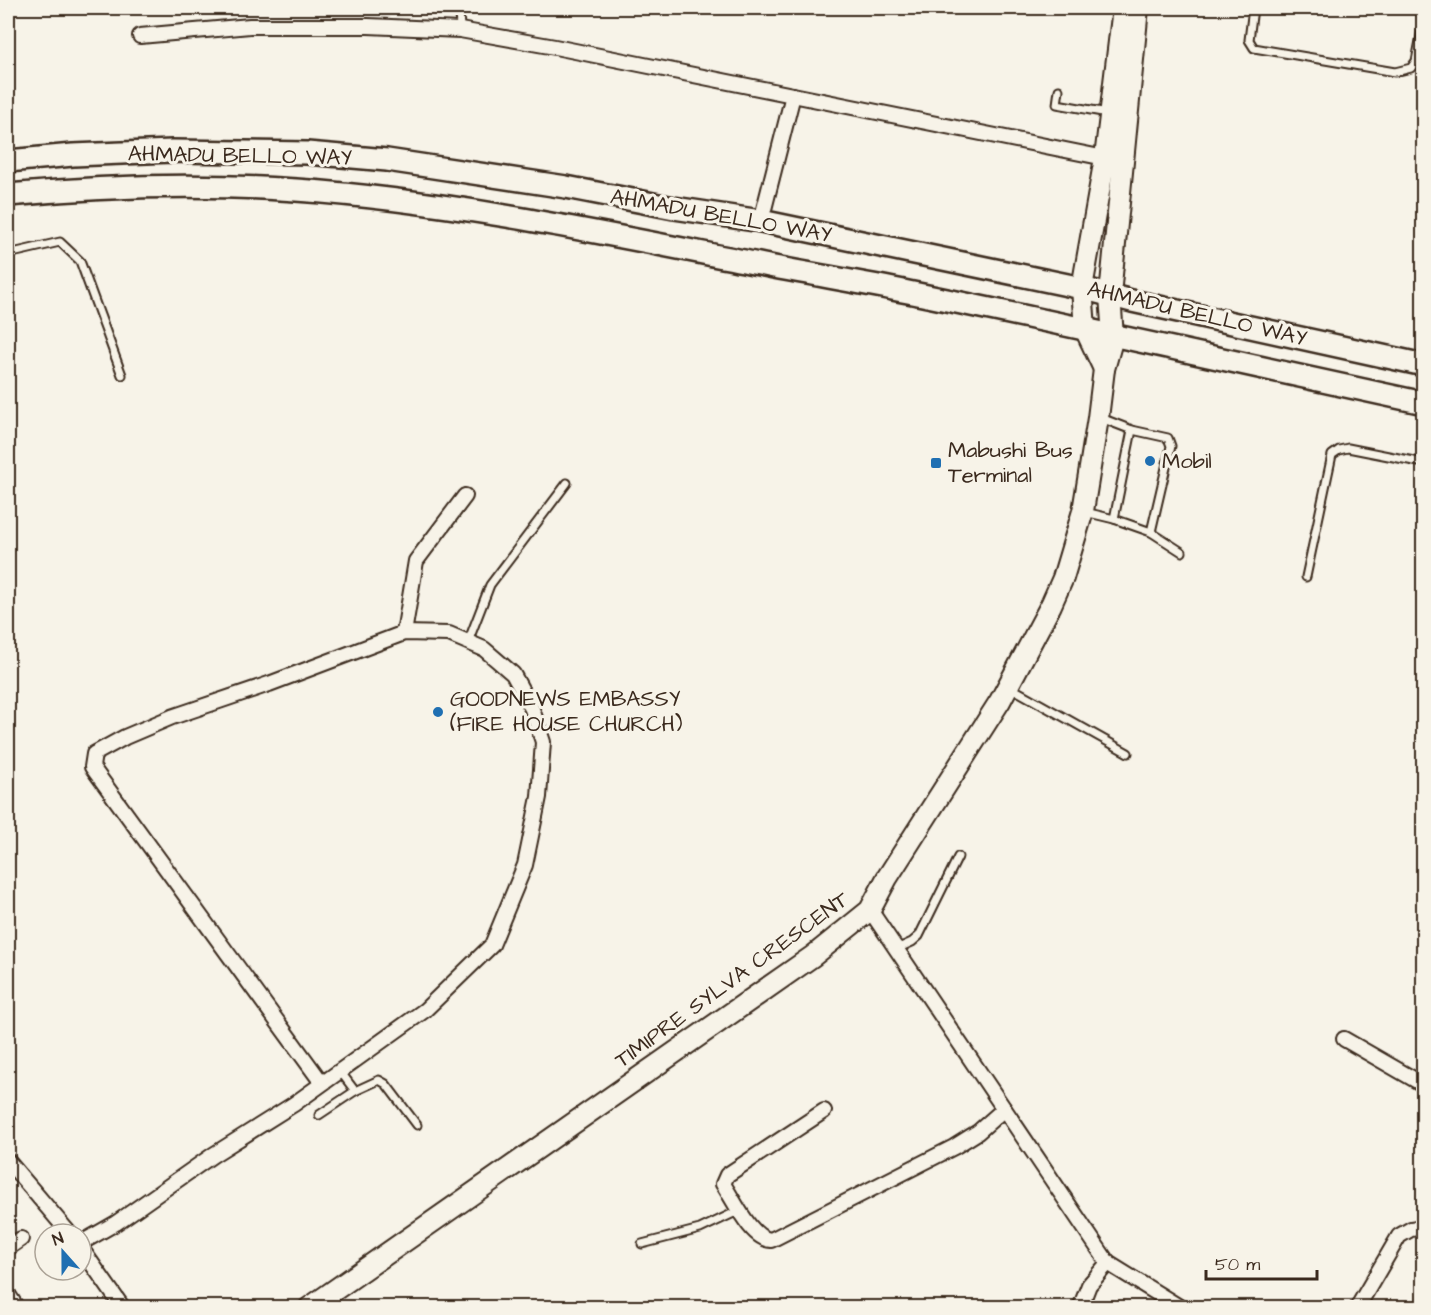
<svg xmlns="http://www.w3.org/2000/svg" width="1431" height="1315" viewBox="0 0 1431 1315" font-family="'Architects Daughter',sans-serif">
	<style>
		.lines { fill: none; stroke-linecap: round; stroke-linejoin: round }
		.lane-casing { stroke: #3b2a1e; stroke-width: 11 }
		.street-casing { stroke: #3b2a1e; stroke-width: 18 }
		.secondary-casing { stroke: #3b2a1e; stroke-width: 24 }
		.primary-casing { stroke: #3b2a1e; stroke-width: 26 }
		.lane { stroke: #f7f3e8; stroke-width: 7 }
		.street { stroke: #f7f3e8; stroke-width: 14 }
		.secondary { stroke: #f7f3e8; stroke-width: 20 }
		.primary { stroke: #f7f3e8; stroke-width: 21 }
		.poi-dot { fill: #1f6fb2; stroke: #f7f3e8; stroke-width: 2 }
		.labels { text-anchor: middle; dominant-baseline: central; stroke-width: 6; stroke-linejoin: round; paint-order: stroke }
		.street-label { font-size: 22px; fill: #3b2a1e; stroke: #f7f3e8 }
		.poi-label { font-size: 22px; fill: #3b2a1e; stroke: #f7f3e8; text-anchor: start }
	</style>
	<rect width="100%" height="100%" fill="#f7f3e8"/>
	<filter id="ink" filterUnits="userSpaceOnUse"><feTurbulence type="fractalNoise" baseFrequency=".0167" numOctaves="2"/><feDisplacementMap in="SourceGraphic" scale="12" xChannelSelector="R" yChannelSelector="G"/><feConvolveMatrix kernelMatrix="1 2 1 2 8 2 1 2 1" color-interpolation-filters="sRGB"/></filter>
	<g filter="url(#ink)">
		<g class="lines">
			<g class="lane-casing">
				<g id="lane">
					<path d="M459,8l1,22"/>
					<path d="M1253,8l-4,32 5,8 141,24 16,-4 5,-7 8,-41"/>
					<path d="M1059,90l-2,14 51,9"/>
					<path d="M8,254l52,-12 20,19 42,114"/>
					<path d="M1132,430l36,8 3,8 -20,86"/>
					<path d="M1085,512l29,7 18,-89 -31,-12"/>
					<path d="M1114,519l37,13 31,20"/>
					<path d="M1306,577l26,-122 7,-5 9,-2 76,15"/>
					<path d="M468,642l22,-57 77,-102"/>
					<path d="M1010,687l118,66"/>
					<path d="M896,944l5,3 11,-5 7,-6 39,-79"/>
					<path d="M340,1071l15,20"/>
					<path d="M319,1115l36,-24 24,-11 7,4 31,41"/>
					<path d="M642,1244l58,-15 40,-19"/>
				</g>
			</g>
			<g class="street-casing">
				<g id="street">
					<path d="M140,36l110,-10h118l92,4 95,17 550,111"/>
					<path d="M761,221l32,-126"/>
					<path d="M404,633l12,-72 49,-65"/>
					<path d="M870,910l238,353 -19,22 -9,23"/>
					<path d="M1344,1039l80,46"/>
					<path d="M824,1111l-97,64 -4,9c11,16 28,55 48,56l183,-93 24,-15 26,-23"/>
					<path d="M8,1161l62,73"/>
					<path d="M81,1243l35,-20 97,-68 81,-51 131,-94 67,-65 33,-80 14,-68 4,-55 -11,-33 -19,-35 -29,-25 -35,-15 -45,-1 -135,51 -97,33 -47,20 -31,17 -2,13 230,316"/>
					<path d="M8,1248l13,-9"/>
					<path d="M81,1248l42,60"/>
					<path d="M1108,1263l73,45"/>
					<path d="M8,1294l9,14"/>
					<path d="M1357,1308l42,-72 12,-7 13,-2"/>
				</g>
			</g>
			<g class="secondary-casing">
				<g id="secondary">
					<path d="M1104,369l-19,-40 -3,-41 23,-130 18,-150"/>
					<path d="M309,1308l504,-352 57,-46 17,-32 113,-177 51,-96 12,-27 20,-67 15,-93 6,-49 9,-32 -3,-42 28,-287"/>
				</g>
			</g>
			<g class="primary-casing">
				<g id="primary">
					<path d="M8,161l65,-6 99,-4 135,2 80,7 179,27 108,21 87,13 321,67 50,13 292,64"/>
					<path d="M8,195c95,-9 192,-12 288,-5 156,11 310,44 463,74 50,10 100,18 149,28 172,35 344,74 516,111"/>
				</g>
			</g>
			<use href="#lane" class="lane"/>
			<use href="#street" class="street"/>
			<use href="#secondary" class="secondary"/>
			<use href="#primary" class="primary"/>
		</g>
	</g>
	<g class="poi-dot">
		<circle cx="1150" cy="461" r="6"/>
		<rect x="930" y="457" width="12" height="12" rx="3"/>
		<circle cx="438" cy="712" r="6"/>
	</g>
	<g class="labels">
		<g class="street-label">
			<text transform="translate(240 156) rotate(1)">AHMADU BELLO WAY</text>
			<text transform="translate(721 216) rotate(10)">AHMADU BELLO WAY</text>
			<text transform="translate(1197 314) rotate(13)">AHMADU BELLO WAY</text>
			<text transform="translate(732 980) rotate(-36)">TIMIPRE SYLVA CRESCENT</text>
		</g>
		<g class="poi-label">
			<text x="948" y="450">Mabushi Bus<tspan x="948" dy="25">Terminal</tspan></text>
			<text x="1162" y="461">Mobil</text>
			<text x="450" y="699">GOODNEWS EMBASSY<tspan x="450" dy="25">(FIRE HOUSE CHURCH)</tspan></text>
		</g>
	</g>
	<rect width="1431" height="1315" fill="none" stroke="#f7f3e8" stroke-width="30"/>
	<rect x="15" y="15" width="1401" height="1285" fill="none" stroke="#3b2a1e" stroke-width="2" filter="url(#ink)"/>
	<g transform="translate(63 1252) rotate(339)"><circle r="28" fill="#f7f3e8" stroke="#aca397" stroke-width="1.5"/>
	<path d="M0-4.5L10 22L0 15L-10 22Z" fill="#1f6fb2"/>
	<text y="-9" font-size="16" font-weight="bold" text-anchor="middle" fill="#3b2a1e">N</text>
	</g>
	<path d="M1206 1270v9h111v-9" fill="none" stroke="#3b2a1e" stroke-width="3"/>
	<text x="1215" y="1270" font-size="18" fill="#3b2a1e" stroke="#f7f3e8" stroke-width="4.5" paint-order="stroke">50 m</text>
</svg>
